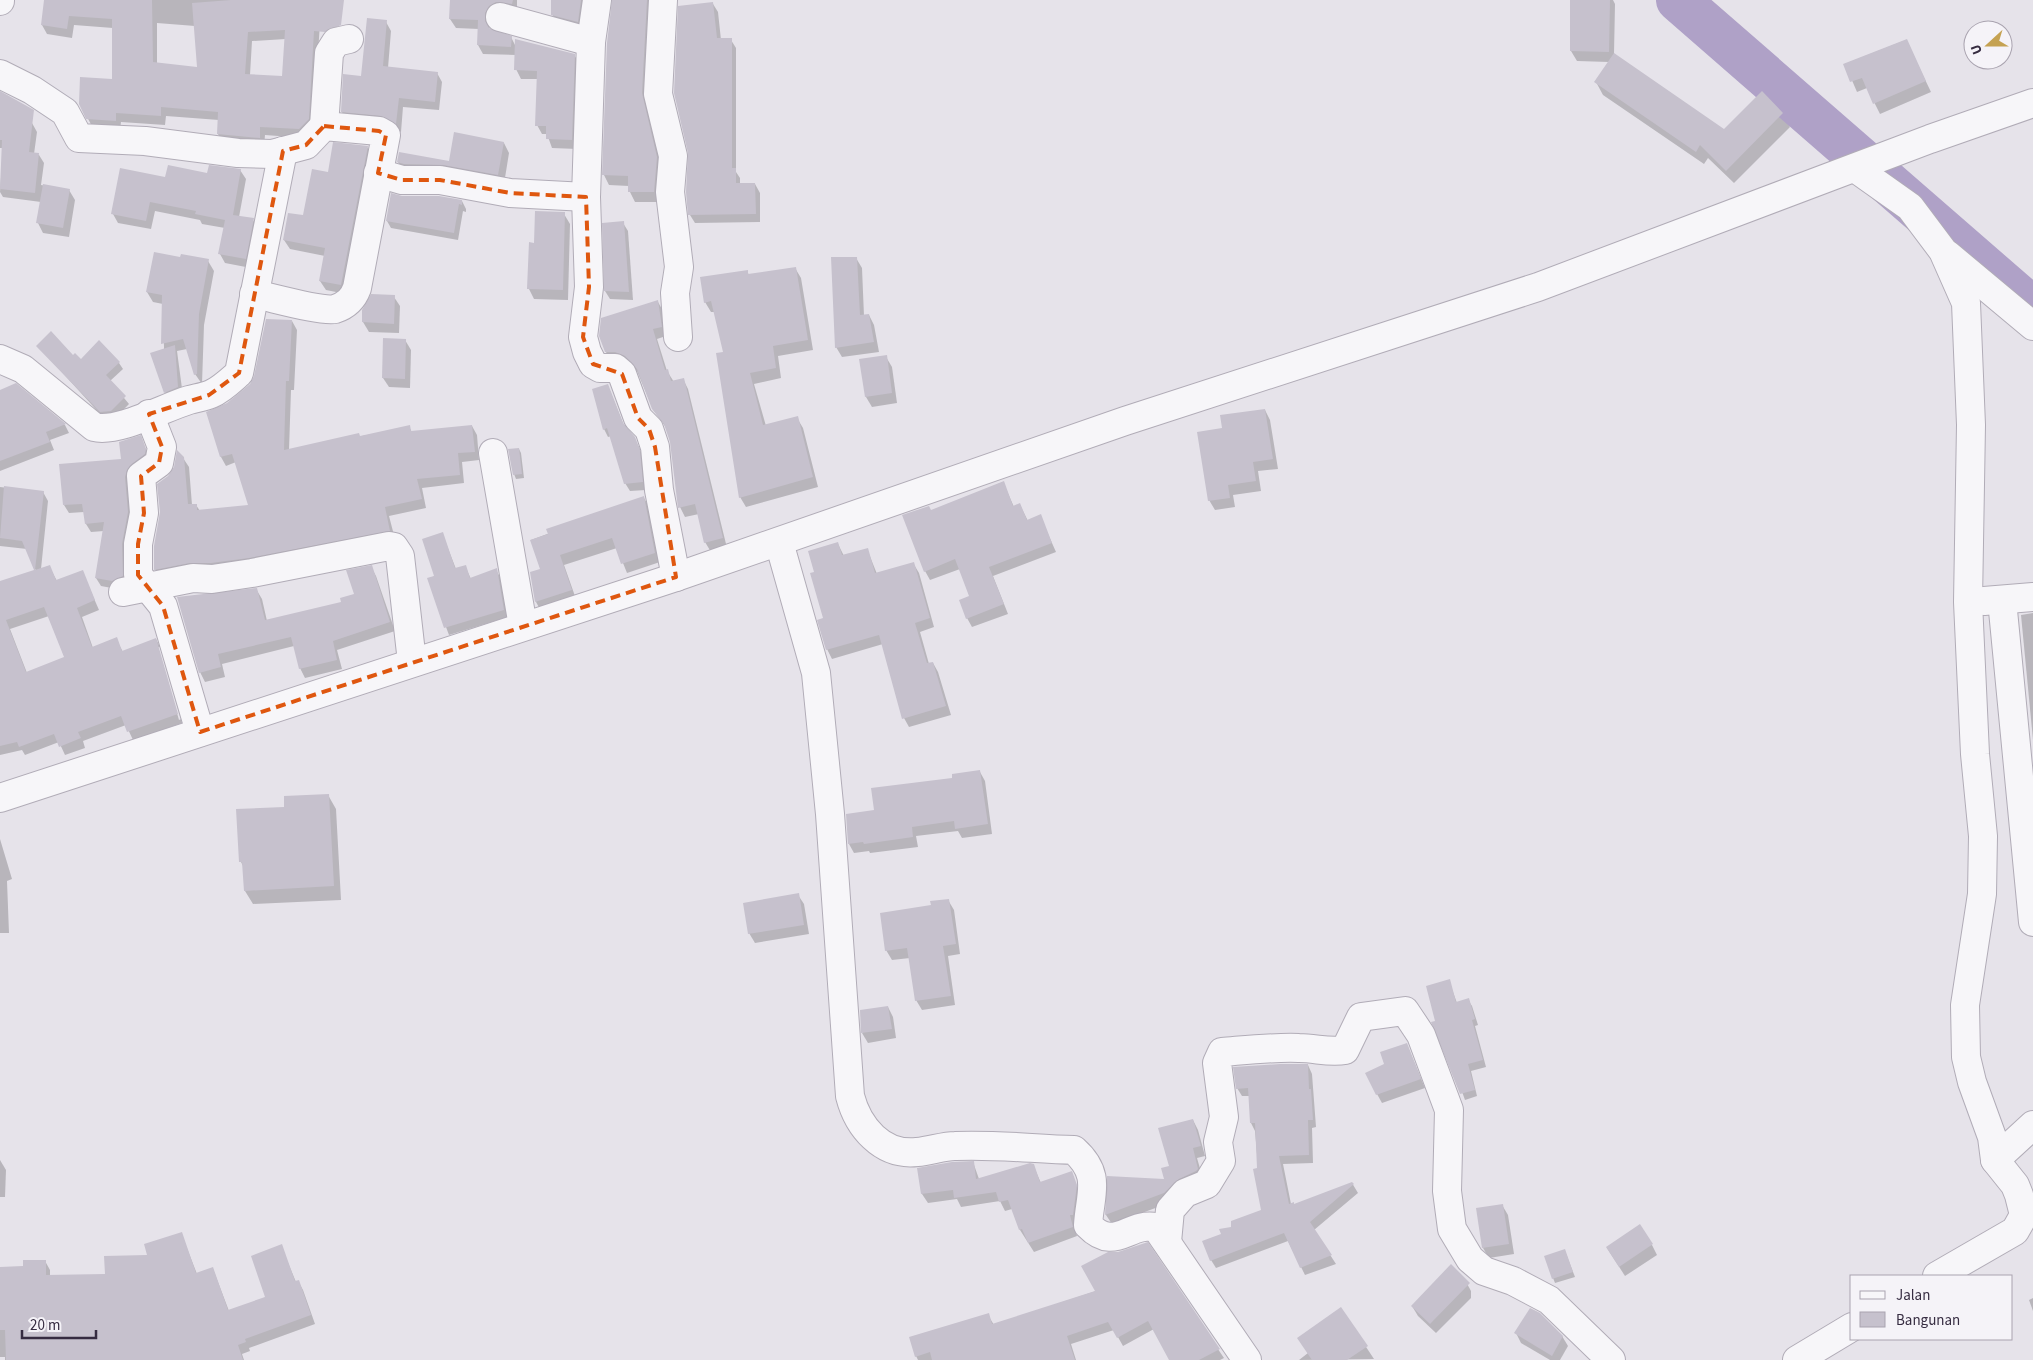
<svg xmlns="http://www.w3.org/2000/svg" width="2033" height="1360" viewBox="0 0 2033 1360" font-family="'Source Sans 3',sans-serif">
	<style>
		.shadow { fill: #0003; fill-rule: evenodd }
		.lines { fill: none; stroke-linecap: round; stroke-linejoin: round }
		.river { stroke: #afa1c7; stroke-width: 44 }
		.building { fill: #c6c1cd; fill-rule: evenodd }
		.minor-casing { stroke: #b1acb7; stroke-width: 30 }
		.minor { stroke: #f7f6f9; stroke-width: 28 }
		.marked { fill: none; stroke: #df570f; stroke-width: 4; stroke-dasharray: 10 6; stroke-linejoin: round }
	</style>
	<rect width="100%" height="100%" fill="#e6e3ea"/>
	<g class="shadow">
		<path d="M46,0h232l42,23 -7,106 -8,9 -40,-3 -1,12 -41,-3 -5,-10 1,-14 -53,-4 -1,9 -44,-3 -1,8 -27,-2 -13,-24 33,-24v-52l-39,-3 -2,13 -25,-4 -5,-9zM157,23l38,3 3,42 -41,-4zM286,39l-3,38 -33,-2 2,-34z"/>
		<path d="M451,0h66v13l-27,9 -1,8 22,7 5,10 58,8 6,9 -3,85 -25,-1 -5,-14h-5l-5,-9 1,-46h-17l-5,-10v-14l-33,-1 -5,-9 1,-16 -23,-1 -6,-9z"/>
		<path d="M552,0h38l-7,31 -25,-7 -6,-10z"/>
		<path d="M612,0h45l5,168 -3,34h-24l-5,-10 -1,-6 -20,-1 -5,-10z"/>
		<path d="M1572,0h41l2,4 -1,50 110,76 58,-17 8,14 -56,56 -26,-25 -4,6 -101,-69 -7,-13 13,-20 -32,-1 -6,-10z"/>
		<path d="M713,4l5,8 3,28h10l5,8v124l4,6v6h15l5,9v29l-65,1 -5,-8v-62z"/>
		<path d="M386,22l5,9 -3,37 49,5 5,9 -3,28 -36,-3 -2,25 -14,-8 -40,-3 -5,-9 20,-35z"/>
		<path d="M1906,40l25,52 -51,22 -13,-26 -10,4 -12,-28z"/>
		<path d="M0,115l32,8 5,9 -3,22 5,1 5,8 -3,22 28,5 6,10 -6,37 -26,-4 -5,-10 3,-21 -38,-5 -3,-5 3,-44h-3z"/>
		<path d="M504,143l5,10 -5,31 -100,-12 -6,-10 52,1z"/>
		<path d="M367,147l6,9 -27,138 -20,-4 -6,-9 5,-25 -35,-7 -6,-9 20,-23 25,-43z"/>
		<path d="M240,170l6,9 -7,38 14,3 5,9 -7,39 -26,-5 -5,-9 5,-26 -23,-4 -2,-4 -45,-9 -4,18 -33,-6 -5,-9 53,-35z"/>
		<path d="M402,197l60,4 4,8v3l-3,-1 -5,29 -67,-12 -4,-7z"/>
		<path d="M564,214l6,10 -2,76 -34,-1 -5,-10 6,-45z"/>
		<path d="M623,223l5,8 5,69 -23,-1 -5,-8z"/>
		<path d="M856,258l6,10 2,48 5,-1 5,10 5,27 -37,5 -6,-10z"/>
		<path d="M181,259l27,2 6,10 -10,54 -2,59 -7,-10 -8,-25 -10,2 6,45 -13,5 -5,-9 -2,-88 -10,-2 -6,-10z"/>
		<path d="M795,268l6,10 12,72 -35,6 3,22 -27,6 12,42 31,-8 6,10 15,59 -72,20 -6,-10 -15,-144 -10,-41h-4l-6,-10 42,-31 2,4z"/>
		<path d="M394,297l6,9 -1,27 -30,-1 -6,-10z"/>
		<path d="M658,302l5,9 3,25 -9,3 10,32 7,11 9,-3 5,10 39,159 -16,4 -6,-10 -6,-28 -14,3 -5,-10 -8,-62 -5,-16 -14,-20 -16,-38 -15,-9h-11l-5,-10z"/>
		<path d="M292,321l5,9 -3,60h-3l-2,60 120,-23 3,5 60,-6 5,9 2,25 -17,2 2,21 -42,5 4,20 -37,8 6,23 -235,39 -5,-9 14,-92 14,-19 6,9 3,38h4l4,6 49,-5 -13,-44 -10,4 -5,-9 -14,-44 20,-9 24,-19z"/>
		<path d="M405,340l6,10 -1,38 -21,-1 -6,-9z"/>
		<path d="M38,346l43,14 38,3 4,6 -13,12 19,23 -14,14 -13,-2z"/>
		<path d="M886,357l6,10 5,36 -25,4 -6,-10 -5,-37z"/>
		<path d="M16,385l49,40 4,8 -19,7 4,10 -54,21v-80z"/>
		<path d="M608,386l17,42 14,19 5,13 2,30 -16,1 -5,-8 -14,-47 -3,1 -4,-8z"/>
		<path d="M1265,410l5,10 8,49 -20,2 3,20 -28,4 2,12 -20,3 -6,-10 14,-71z"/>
		<path d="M140,437l10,21 -18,63 -5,63 -10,5 -16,-3 -5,-8 8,-47 -13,1 -5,-8 -2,-12 -15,1 -5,-8 58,-45z"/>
		<path d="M519,449l2,4 3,25 -8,1 -2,-5z"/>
		<path d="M1003,482l11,25 6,-2 8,16 12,-5 16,36 -63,24 15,38 -36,13 -5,-9 3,-21 -10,-28 -30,11 -5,-9 6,-59z"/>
		<path d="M0,487l43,5 5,9 -7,68 8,-3 8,15 25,-10 17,39 -17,7 11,31 23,-9 7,13 33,-13 4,8h-2l21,73 2,-1 -21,-71 22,75 -49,17 -7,-15 -43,16 2,7 -20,7 -6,-13 -34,13 -3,-5 -22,5v-172l36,-12 -9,-22 -27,-3zM49,616l16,42 -38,15 -17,-44z"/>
		<path d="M644,498l5,9 11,55 -33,11 -10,-25 -53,17 12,34 -35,12 -5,-9 5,-33 -10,-29z"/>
		<path d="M442,533l14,36 9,-3 6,13 25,-9 4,7 8,40 -59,18 -21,-56 7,-3z"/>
		<path d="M838,544l6,12 23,-7 10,25 36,-11 6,10 15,54 -14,5 9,32 4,-1 5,9 13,43 -42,12 -5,-9 -21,-74 -51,15 -5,-10 -2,-30 -9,-46z"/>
		<path d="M371,567l5,9 19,55 -58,19 5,19 -37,9 -5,-10 -6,-22 -72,18 3,13 -20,5 -5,-10 56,-83 6,10 5,22 76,-18 12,-9z"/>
		<path d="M2033,613v127l-12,-125z"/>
		<path d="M980,772l5,9 7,53 -30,4 -4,-7 -42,5 2,11 -48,6 -1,-2 -15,2 -5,-9 27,-33 78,-32z"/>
		<path d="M328,795l8,14 5,91 -88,4 -8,-13 -1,-23 -3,-6 45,-54z"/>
		<path d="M0,839l12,40 -5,2 2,52h-9z"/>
		<path d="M798,895l6,9 5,30 -54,9 -6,-10z"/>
		<path d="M948,900l6,10 6,44 -12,2 7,49 -33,5 -6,-10 -6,-42 -18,2 -6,-10 46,-44z"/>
		<path d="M1449,981l8,22 11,-3 4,6 6,19 -3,1 11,41 -15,4 6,25 -12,4 -28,-78z"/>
		<path d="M888,1007l5,10 3,21 -28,5 -6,-10z"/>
		<path d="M1407,1045l18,43 -43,15 -5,-9z"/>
		<path d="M1308,1065l4,9 4,53 -4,1 1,35 -30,1 8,40 3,1 58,-22 6,10 -44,37 22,34 -31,11 -17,-34 -72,27 -5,-8 11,-25 40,-25 -7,-79 -4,-8 -1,-27h-8l-5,-8z"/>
		<path d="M1193,1120l5,10 7,26 -8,2 6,21 -34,24 -57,21 -6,-9 2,-38 58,3z"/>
		<path d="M0,1160l6,10 -1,27h-5z"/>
		<path d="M973,1162l6,17 54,-14 8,18 30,-10 10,23 -7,28 3,12 -43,16 -14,-22 -8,-21 -7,2 -5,-10 -39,6 -4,-8 -29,4 -6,-9 -4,-25z"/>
		<path d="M1502,1205l6,10 6,39 -25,4 -6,-10z"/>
		<path d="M181,1233l16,41 16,-5 16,42 38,-14 14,-51 15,36 2,-1 5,9 12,34 -66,24 1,3 -8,3 2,6h-239v-3h-5v-89l24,-1 21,-6 5,9v6l56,-1 43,-19z"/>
		<path d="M1147,1244l77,114 -4,2h-50l-16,-31 -31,17 -9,-16 -43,14 5,16h-158l-2,-4 72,-41 6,10 102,-34 22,-38z"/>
		<path d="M1652,1245l5,10 -32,21 -18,-28z"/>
		<path d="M1565,1251l10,26 -20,6 -2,-5z"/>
		<path d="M1465,1280l6,11v7l-35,35 -18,-17 -6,-10z"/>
		<path d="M2033,1298v13l-4,-11z"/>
		<path d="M1341,1309l33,50 -75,1 9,-7z"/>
		<path d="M1516,1333l46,3 6,10 -8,14h-10l-29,-17z"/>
	</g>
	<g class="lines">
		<path class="river" d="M1678,0l355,309"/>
	</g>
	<g class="building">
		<path d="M44,0h108l1,62 44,5 -5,-64 39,-3h113l-3,25 -16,7 -11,-1 -5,88 -10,10 -39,-2v11l-43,-4 1,-22 -57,-5v9l-45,-3v8l-30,-2 -7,-15 1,-27 32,2v-60l-43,-3 -2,13 -26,-4zM285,30l-3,46 -37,-2 3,-42z"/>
		<path d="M450,0h63l-1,4 -16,-2 -7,4 -4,7v8l4,7 23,8 -1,11 -34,-2 1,-25 -29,-1z"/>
		<path d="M551,0h30l-3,22 -27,-7z"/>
		<path d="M612,0h35l-5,93 15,64 -3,35h-26v-16l-26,-1 5,-132z"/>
		<path d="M1570,0h40l-1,52 -39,-1z"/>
		<path d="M713,2l4,36h15v130h4v15h19l1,31 -68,1 -2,-23 2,-39 -14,-60 4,-87z"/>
		<path d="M367,18l20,2 -4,46 55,6 -3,30 -36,-4 -3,26 -15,-8 -40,-4 2,-38 18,2z"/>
		<path d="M515,39l60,15 -3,86 -26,-1v-13h-11l2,-55 -23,-1z"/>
		<path d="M1907,39l19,42 -53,23 -11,-26 -12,4 -7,-18z"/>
		<path d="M1614,53l110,76 38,-38 21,22 -57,58 -26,-26 -4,7 -102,-70z"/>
		<path d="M0,91l34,19 -5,42 10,1 -4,40 -35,-4 2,-49h-2z"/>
		<path d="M454,132l50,10 -6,33 -55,-10 -39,-1 -7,-2 2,-10 50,9z"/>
		<path d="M333,142l35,4 -27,139 -22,-4 6,-33 -42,-8 5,-27 15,2 9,-46 16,3z"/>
		<path d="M168,165l39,8 2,-8 32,4 -8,46 21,3 -8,41 -28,-5 7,-34 -30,-6 1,-3 -46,-9 -4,19 -35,-7 9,-46 45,9z"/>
		<path d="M43,184l27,5 -7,39 -27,-5z"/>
		<path d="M391,193l11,3h37l23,4v5l-3,-1 -5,29 -68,-12z"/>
		<path d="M535,211l30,1 -2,78 -36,-1 2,-47 5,1z"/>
		<path d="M624,221l5,71 -25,-1 -2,-68z"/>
		<path d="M154,252l26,5 1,-3 28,5 -10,55 -2,60 -3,1 -11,-36 -22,5 1,-49 -16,-3z"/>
		<path d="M831,257h26l3,58 9,-1 5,28 -39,6z"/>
		<path d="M796,267l12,73 -35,6 3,22 -26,5 13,52 35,-9 15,61 -74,21 -23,-145 7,-1 -12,-51 -7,2 -4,-26 48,-7v4z"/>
		<path d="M371,294l24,1 -1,29 -32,-2v-12z"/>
		<path d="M658,300l4,27 -9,2 12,41 3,-1 3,12 13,-3 39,160 -19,5 -9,-39 -17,4 -8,-66 -6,-18 -12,-15 -15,-40 -12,-13 -10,-4h-10l-6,-16 2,-18z"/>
		<path d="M266,319l26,1 -3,61h-3l-2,69 75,-17 1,3 50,-11 1,6 61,-6 3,27 -17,1 2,22 -43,4 5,20 -37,8 5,24 -141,27 -38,5h-21l-36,7v-24l6,-34 -3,-28 11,-8 6,-9 3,-17 7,7 4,47h9v6l51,-5 -16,-51 -12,3 -14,-45 21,-9 23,-19 4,-8z"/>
		<path d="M51,331l22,24 2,-2 6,6 18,-19 21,22 -14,13 20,21 -15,15 -11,1 -3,-3 -61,-63z"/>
		<path d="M383,338l23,1 -1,40 -23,-1z"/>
		<path d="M175,345l3,42 -14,6 -14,-40z"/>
		<path d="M887,355l5,38 -27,4 -6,-38z"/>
		<path d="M16,383l50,41 -20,8 4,10 -50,19v-71z"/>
		<path d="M608,384l15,39 12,14 5,13 3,32 -19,2 -17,-56 -4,2 -11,-41z"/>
		<path d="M1265,409l8,50 -20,3 3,19 -28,4 2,13 -22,3 -11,-69 25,-4 -2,-13z"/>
		<path d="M141,435l5,14 -1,5 -13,10 -5,6 -2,7 3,35 -6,32 1,32 -11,5 -17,-3 9,-56 -19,2 -3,-20 -19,1 -4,-41 62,-5 -2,-17z"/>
		<path d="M519,448l3,26 -9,1 -5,-26z"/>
		<path d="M1004,481l9,25 7,-3 7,17 14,-6 11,29 -63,24 15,37 -38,15 -7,-19 10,-4 -14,-37 -31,13 -22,-57 27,-9 2,4z"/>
		<path d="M4,486l40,5 -9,79 15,-5 6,15 27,-10 12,30 -18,8 15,39 25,-10 5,14 34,-13 22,76 -51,18 -6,-16 -43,16 3,6 -22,9 -5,-13 -35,13 -2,-5 -17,4v-165l34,-11 -12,-29 -22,-3zM44,607l20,50 -38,15 -20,-52z"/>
		<path d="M644,496l11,57 -34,11 -9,-26 -52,17 12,35 -37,12 -5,-30 10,-3 -10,-29 18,-6 -2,-5z"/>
		<path d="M443,532l12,36 11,-3 4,13 27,-10 7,42 -60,18 -17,-50 7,-2 -12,-37z"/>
		<path d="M838,542l4,13 26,-7 7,25 39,-11 16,56 -15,5 12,40 6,-1 13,44 -44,13 -23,-84 -53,15 -9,-30 6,-2 -13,-45 4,-1 -6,-21z"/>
		<path d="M372,565l18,57 -57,19 4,19 -38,9 -8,-32 -73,17 3,13 -22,6 -22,-76 80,-9 8,32 76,-18 -1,-4 14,-4 -8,-24z"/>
		<path d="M980,770l8,54 -33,5 -1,-8 -42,6 1,10 -49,7 -1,-2 -15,2 -2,-30 28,-4 -3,-22 81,-10v-4z"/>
		<path d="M329,794l5,92 -90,5 -2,-29h-3l-3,-53 48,-2v-11z"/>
		<path d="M799,893l5,32 -56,9 -5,-31z"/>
		<path d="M949,899l7,45 -13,2 8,50 -36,5 -8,-53 -22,3 -5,-38 51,-8 -1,-4z"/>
		<path d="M1450,979l6,23 13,-4 6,21 -3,1 11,40 -15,4 7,26 -15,4 -29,-72 4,-1 -9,-35z"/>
		<path d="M888,1006l4,23 -31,4 -1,-23z"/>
		<path d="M1407,1043l14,36 -45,16 -11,-22 19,-9 -4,-12z"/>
		<path d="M1280,1064h28l1,25h2l2,31h-5l1,35 -30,1 10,48 5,-2v2l58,-22 2,2 -44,38 22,33 -32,13 -16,-35 -74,28 -8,-20 19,-7 -2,-5 12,-2v-6l30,-11 -8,-41 4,-1 -2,-45h-5l-2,-35 -12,1 -3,-22z"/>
		<path d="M1193,1119l8,27 -8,2 5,21 -2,2 -17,8 -15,14 -59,22 2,-39 57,3 -3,-11 8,-2 -11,-38z"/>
		<path d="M974,1161l2,18 54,-16 4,1 6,18 32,-11 5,14 -4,30h-3l3,12 -45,16 -6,-14 -3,1 -11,-30 -9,2 -3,-10 -42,6 -1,-8 -32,4 -4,-26 35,-6z"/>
		<path d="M1503,1204l6,40 -27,4 -6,-40z"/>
		<path d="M1640,1224l13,20 -34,23 -13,-20z"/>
		<path d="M182,1232l14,41 17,-6 15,43 37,-13 -14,-41 31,-12 13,37 4,-1 12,35 -66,24 1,3 -8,3 5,15h-237l-1,-30h-5v-63l23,-1v-6h23v15l59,-1 -1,-18 43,-1 -3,-11z"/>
		<path d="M1148,1242l72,107 -21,11h-30l-21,-39 -31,17 -9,-16 -41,14 8,24h-143l-2,-8 -15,5 -6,-20 80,-24 3,11 103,-33 -14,-25 27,-14h10z"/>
		<path d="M1565,1249l8,23 -21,7 -8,-23z"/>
		<path d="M1451,1264l19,19 -40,41 -19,-18z"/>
		<path d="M1341,1307l27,39 -21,14h-35l-15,-22z"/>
		<path d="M1530,1308l10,5 23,23 -11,20 -38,-23z"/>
	</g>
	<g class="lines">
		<g class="minor-casing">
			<g id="minor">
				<path d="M597,0l-6,42 -5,155 3,90 -6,50 4,15 6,12 7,4h15l7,6 16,44 11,11 6,18 4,43 17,87"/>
				<path d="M663,0l-5,94 15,62 -3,36 9,75 -4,26 3,44"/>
				<path d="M0,1v-1"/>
				<path d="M500,17l91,25"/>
				<path d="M0,74l32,16 33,22 14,26 66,3 93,12 34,1 34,-9 18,-19 55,5 7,4 -29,153c-4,11 -10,17 -22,21 -13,3 -65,-12 -81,-15"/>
				<path d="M324,126l5,-73 7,-11 13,-3"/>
				<path d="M1855,168l55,39 33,44 23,52 5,122 -3,177 7,152 8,82 -1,58 -17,111 1,52 6,25 20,55 3,23 20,25 4,10 5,20 -9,16 -78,45"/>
				<path d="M378,173l24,7h38l70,13 76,4"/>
				<path d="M1948,255l85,71"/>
				<path d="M0,359l23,10 71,58c24,6 69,-19 95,-27 7,-2 15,-3 22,-6 11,-5 19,-13 28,-21l44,-222"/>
				<path d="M149,414l13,33 -3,16 -18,13 3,37 -6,31v31l25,31 37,126"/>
				<path d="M493,453l30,173"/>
				<path d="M779,542l37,131 14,141 20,282c8,31 32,60 67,56 13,-1 26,-6 38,-6 39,-2 80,3 119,4 28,25 16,43 14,75 27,28 40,-3 68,2l91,133"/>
				<path d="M123,592l70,-14 19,1 40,-6 137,-27 5,1 6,9 12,106"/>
				<path d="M2002,600l31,322"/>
				<path d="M1984,601l49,-4"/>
				<path d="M0,798l676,-221 449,-156 413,-134 392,-148 103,-36"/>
				<path d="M1995,1160l38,-35"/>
				<path d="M1167,1242l3,-32 15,-17 22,-9 14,-23 -3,-19 6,-25 -7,-54 5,-11c25,-2 51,-5 77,-4 17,0 30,5 46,2l16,-33 44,-6 16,24 28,75 -2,81 5,38 18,30 14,12 29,10 36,19 62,60"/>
				<path d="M1797,1360l55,-33"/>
			</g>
		</g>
		<use href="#minor" class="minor"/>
	</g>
	<path class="marked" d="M324,126l55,5 7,4 -8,38 24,7h38l70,13 76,4 3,90 -6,50 10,27 29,10 16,44 11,11 6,18 21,130 -476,155 -37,-126 -25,-31v-31l6,-31 -3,-37 18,-13 3,-16 -13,-33 60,-19 30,-22 44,-222 23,-6z"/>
	<rect x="1850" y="1275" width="162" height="65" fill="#f5f3f8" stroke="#a9a3af"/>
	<rect x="1860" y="1291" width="25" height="8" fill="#f7f6f9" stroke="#a9a3af"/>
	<text x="1896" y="1300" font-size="15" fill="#362c41">Jalan</text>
	<rect x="1860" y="1312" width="25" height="15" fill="#c6c1cd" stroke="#a9a3af"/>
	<text x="1896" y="1325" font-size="15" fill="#362c41">Bangunan</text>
	<g transform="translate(1988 45) rotate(249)"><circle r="24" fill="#f5f3f8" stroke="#a9a3af"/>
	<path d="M0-4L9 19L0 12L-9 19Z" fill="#c5a252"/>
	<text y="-8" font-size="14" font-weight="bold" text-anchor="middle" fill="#362c41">U</text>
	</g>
	<path d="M22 1330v8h74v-8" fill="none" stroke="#362c41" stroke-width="2.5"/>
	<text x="30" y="1330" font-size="15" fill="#362c41" stroke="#f5f3f8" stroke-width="4" paint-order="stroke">20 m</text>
</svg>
